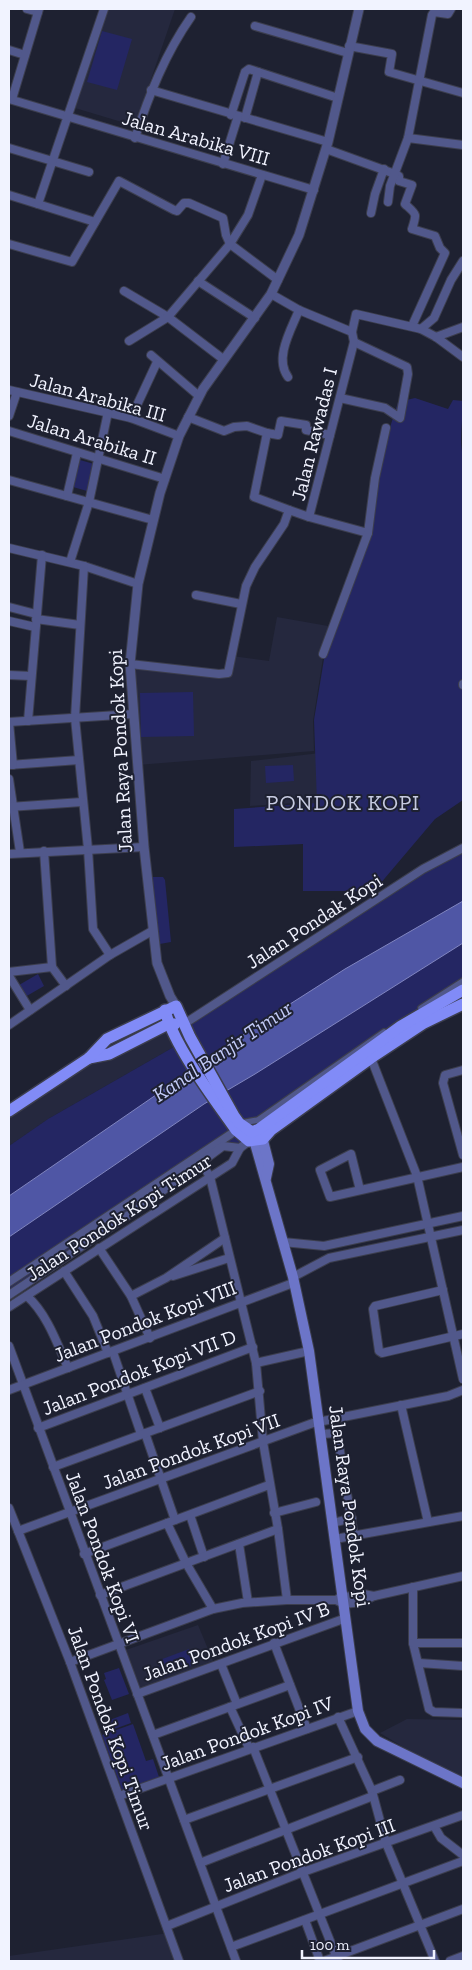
<svg xmlns="http://www.w3.org/2000/svg" width="472" height="1970" viewBox="0 0 472 1970" font-family="'Zilla Slab',serif">
	<style>
		.built { fill: #25283e }
		.green { fill: #242663 }
		.water { fill: #4f56a5; stroke: #8085c0 }
		.lines { fill: none; stroke-linecap: round; stroke-linejoin: round }
		.pedestrian-casing { stroke: #3c3e4e; stroke-width: 8 }
		.minor-casing { stroke: #3c3e4e; stroke-width: 10 }
		.tertiary-casing { stroke: #3c3e4e; stroke-width: 11 }
		.secondary-casing { stroke: #3c3e4e; stroke-width: 12 }
		.primary-casing { stroke: #3c3e4e; stroke-width: 14 }
		.pedestrian { stroke: #51588b; stroke-width: 5.5 }
		.minor { stroke: #51588b; stroke-width: 8 }
		.tertiary { stroke: #51588b; stroke-width: 9 }
		.secondary { stroke: #6c75c8; stroke-width: 10 }
		.primary { stroke: #818bf7; stroke-width: 11 }
		.labels { text-anchor: middle; dominant-baseline: central; stroke-width: 4; stroke-linejoin: round; paint-order: stroke }
		.street-label { font-size: 20px; fill: #f1f3ff; stroke: #1e2131 }
		.water-label { font-size: 21px; font-style: italic; fill: #c3cbf7; stroke: #1e2131 }
		.quarter-label { font-size: 22px; letter-spacing: 1px; fill: #c7cbe1; stroke: #1e2131 }
	</style>
	<rect width="100%" height="100%" fill="#1e2131"/>
	<g class="built">
		<path d="M106,9h69l-40,117 -60,-18z"/>
		<path d="M277,617l51,9 -15,95 1,30 -177,14 -3,-100 93,11 5,-20 37,5z"/>
		<path d="M320,753l3,57 -29,1v-8l-44,3 1,-45z"/>
		<path d="M168,1024l11,20 -131,75 -39,27v-35l80,-53z"/>
		<path d="M198,1625l15,36 -75,29 -15,-39z"/>
		<path d="M407,1719l56,1v63l-83,-50z"/>
		<path d="M169,1933l10,28h-170v-5z"/>
	</g>
	<g class="green">
		<path d="M102,31l30,8 -15,51 -30,-8z"/>
		<path d="M415,398l33,11 5,-9 10,1c0,19 -4,38 0,56v343l-28,19 -61,72h-71v-47l-69,3v-38l83,-6 -3,-83 13,-79 43,-103 4,-60 24,-76z"/>
		<path d="M80,460l14,4 -7,27 -14,-4z"/>
		<path d="M193,692l1,44 -53,1 -1,-44z"/>
		<path d="M293,765l1,16 -28,2 -1,-17z"/>
		<path d="M463,849v155l-204,125 -20,-6 -55,-99 239,-155z"/>
		<path d="M147,877h16l2,3 6,62 -17,3z"/>
		<path d="M38,974l6,12 -19,11 -6,-12z"/>
		<path d="M179,1044l17,24 -187,128v-50l39,-27z"/>
		<path d="M214,1097l30,49 -21,1 -214,148v-58z"/>
		<path d="M189,1649l6,15 -31,13 -7,-16z"/>
		<path d="M119,1668l10,26 -17,6 -8,-20 2,-1 -2,-6z"/>
		<path d="M128,1713l3,10 -25,9 -4,-9z"/>
		<path d="M133,1724l13,37 7,-2 6,18 -37,13 -20,-55z"/>
	</g>
	<path class="water" d="M463,901v42l-208,131 -51,30 -195,133v-41l256,-176 80,-51z"/>
	<g class="lines">
		<g class="pedestrian-casing">
			<g id="pedestrian">
				<path d="M421,1008l42,-27"/>
				<path d="M241,1123l17,-3 126,-88"/>
			</g>
		</g>
		<g class="minor-casing">
			<g id="minor">
				<path d="M27,9l11,3"/>
				<path d="M255,26l93,27"/>
				<path d="M349,46l43,8 -3,18 74,21"/>
				<path d="M9,50l16,5"/>
				<path d="M151,90l177,52"/>
				<path d="M9,99l305,91"/>
				<path d="M12,99l27,-90"/>
				<path d="M231,115l14,-43 4,-3 89,29"/>
				<path d="M245,118l13,-46"/>
				<path d="M135,138c14,-43 30,-84 56,-121"/>
				<path d="M408,138l24,-123 2,-3 14,2 3,-5"/>
				<path d="M9,148l80,24"/>
				<path d="M326,149l69,25 4,2v5l13,4 -7,19c12,11 12,9 7,25l23,7 5,12 5,5 -33,73"/>
				<path d="M223,164l15,-48"/>
				<path d="M9,195l86,27"/>
				<path d="M388,202l2,-16 18,-48 55,7"/>
				<path d="M38,204l66,-195"/>
				<path d="M371,213l4,-19 9,-25"/>
				<path d="M9,244l63,18 47,-81 55,29 3,1 7,-8h5l34,15 3,17 4,9 48,36"/>
				<path d="M198,281l57,37"/>
				<path d="M124,291l44,26 55,42"/>
				<path d="M271,294l28,16 53,22"/>
				<path d="M421,329l13,-11 17,-38 12,-19"/>
				<path d="M436,337l27,-10"/>
				<path d="M129,341l39,-24 62,-73 18,-29 14,-40"/>
				<path d="M151,355l48,41"/>
				<path d="M288,377c-14,-19 3,-47 11,-67"/>
				<path d="M9,390l122,28 48,18"/>
				<path d="M340,398l45,10 15,10 8,-44 -1,-7 -53,-25"/>
				<path d="M9,416l8,-24"/>
				<path d="M188,417l36,14 10,-4 13,-1 20,7 -13,64 35,13"/>
				<path d="M131,418l26,-56"/>
				<path d="M9,431l156,48"/>
				<path d="M267,433l11,2 3,-14 25,4v5l24,5"/>
				<path d="M9,480l144,40"/>
				<path d="M67,496l10,-43"/>
				<path d="M309,517l59,16 7,-55 11,-50"/>
				<path d="M9,548l75,18 54,18"/>
				<path d="M70,562l19,-60 19,-90"/>
				<path d="M84,566l-9,152 13,131 5,80 17,26"/>
				<path d="M196,595l45,9"/>
				<path d="M9,607l27,7"/>
				<path d="M36,619l44,6"/>
				<path d="M9,621l26,6"/>
				<path d="M323,654l45,-121"/>
				<path d="M130,664l89,10 9,-1 18,-87 9,-19 29,-43 5,-14 20,7 45,-175 -2,-10 4,-18 65,15 15,8 27,20"/>
				<path d="M9,675l22,1"/>
				<path d="M463,684v1"/>
				<path d="M28,721l14,-166"/>
				<path d="M9,765l70,-5"/>
				<path d="M13,765l-4,-43 125,-8"/>
				<path d="M9,779l11,73"/>
				<path d="M9,807l73,-5"/>
				<path d="M44,851l8,116 14,19"/>
				<path d="M9,854l135,-7"/>
				<path d="M9,972l43,-5"/>
				<path d="M9,976l21,34"/>
				<path d="M184,1024l239,-155 40,-21"/>
				<path d="M9,1025l101,-70 42,-24"/>
				<path d="M371,1058l46,118 46,203"/>
				<path d="M463,1070l-18,5 -2,8 20,72"/>
				<path d="M201,1162l9,15 46,186 7,79 15,87 9,71"/>
				<path d="M360,1190l-9,-36 -31,16 10,27 133,-30"/>
				<path d="M283,1242l41,4 139,-30"/>
				<path d="M99,1248l32,48 19,42"/>
				<path d="M64,1271l29,45 15,37"/>
				<path d="M173,1276l56,-18"/>
				<path d="M293,1277l36,-19 134,-28"/>
				<path d="M9,1282l222,-148"/>
				<path d="M443,1290l-68,16 -2,3 6,42 3,2 81,-19"/>
				<path d="M9,1295l133,-89 81,-60 17,2"/>
				<path d="M27,1296c20,18 30,47 41,72"/>
				<path d="M131,1296l35,-18 59,-40"/>
				<path d="M9,1307l223,-144 8,-15 9,-7"/>
				<path d="M9,1346l227,615"/>
				<path d="M113,1352l28,82"/>
				<path d="M256,1363l53,-12"/>
				<path d="M145,1388l15,40"/>
				<path d="M9,1390l284,-107"/>
				<path d="M401,1405l27,117"/>
				<path d="M38,1428l215,-81"/>
				<path d="M145,1433l30,87"/>
				<path d="M322,1434l15,-1 17,103"/>
				<path d="M53,1467l207,-76"/>
				<path d="M9,1508l61,154 109,299"/>
				<path d="M274,1513l42,-11"/>
				<path d="M190,1515l14,42"/>
				<path d="M167,1523l19,40 27,46"/>
				<path d="M333,1523l19,-5"/>
				<path d="M18,1531l295,-108 135,-27 15,-6"/>
				<path d="M335,1539l128,-23"/>
				<path d="M239,1544l9,58"/>
				<path d="M84,1554l185,-69"/>
				<path d="M413,1587v56l16,66 5,3 29,1"/>
				<path d="M100,1595l178,-66"/>
				<path d="M339,1598l24,-4 11,2"/>
				<path d="M274,1643l33,86"/>
				<path d="M413,1643h50"/>
				<path d="M70,1662l143,-53 29,-6 45,-3h49l8,4 18,-2 12,-6 89,-20"/>
				<path d="M419,1663l44,3"/>
				<path d="M221,1664l16,40"/>
				<path d="M137,1694l209,-76"/>
				<path d="M230,1707l19,41"/>
				<path d="M338,1717l34,74 14,52 49,118"/>
				<path d="M153,1735l137,-50"/>
				<path d="M253,1747l85,214"/>
				<path d="M372,1791l28,-11"/>
				<path d="M119,1796l239,-85"/>
				<path d="M184,1820l174,-63"/>
				<path d="M434,1826l7,12 22,17"/>
				<path d="M200,1863l173,-67"/>
				<path d="M305,1920l15,41"/>
				<path d="M167,1926l136,-54 160,-57"/>
				<path d="M231,1947l232,-86"/>
				<path d="M324,1961l139,-52"/>
				<path d="M450,1961l13,-5"/>
			</g>
		</g>
		<g class="tertiary-casing">
			<path id="tertiary" d="M176,1006l-6,-10 -13,-33 -13,-116 -14,-183 8,-80 22,-91 19,-57 24,-47 68,-95 28,-59 29,-93 31,-133"/>
		</g>
		<g class="secondary-casing">
			<g id="secondary">
				<path d="M252,1133l41,144 16,74 49,360 7,18 12,12 86,42"/>
				<path d="M261,1133l8,31 -3,14"/>
			</g>
		</g>
		<g class="primary-casing">
			<g id="primary">
				<path d="M165,1010c8,35 50,90 71,120l13,11 14,-2 8,-9 100,-72 53,-35 39,-19"/>
				<path d="M89,1058l20,-4 59,-30h7"/>
				<path d="M9,1111l80,-53 18,-19 69,-33 14,31 44,79 5,7 13,9 7,-3 142,-103 62,-36"/>
			</g>
		</g>
		<use href="#pedestrian" class="pedestrian"/>
		<use href="#minor" class="minor"/>
		<use href="#tertiary" class="tertiary"/>
		<use href="#secondary" class="secondary"/>
		<use href="#primary" class="primary"/>
	</g>
	<g class="labels">
		<g class="street-label">
			<text transform="translate(196 138) rotate(16)">Jalan Arabika VIII</text>
			<text transform="translate(98 397) rotate(15)">Jalan Arabika III</text>
			<text transform="translate(314 434) rotate(-76)">Jalan Rawadas I</text>
			<text transform="translate(92 439) rotate(17)">Jalan Arabika II</text>
			<text transform="translate(120 751) rotate(-93)">Jalan Raya Pondok Kopi</text>
			<text transform="translate(314 921) rotate(-33)">Jalan Pondak Kopi</text>
			<text transform="translate(119 1217) rotate(-33)">Jalan Pondok Kopi Timur</text>
			<text transform="translate(145 1321) rotate(-21)">Jalan Pondok Kopi VIII</text>
			<text transform="translate(139 1372) rotate(-21)">Jalan Pondok Kopi VII D</text>
			<text transform="translate(191 1451) rotate(-20)">Jalan Pondok Kopi VII</text>
			<text transform="translate(350 1506) rotate(82)">Jalan Raya Pondok Kopi</text>
			<text transform="translate(103 1557) rotate(70)">Jalan Pondok Kopi VI</text>
			<text transform="translate(236 1641) rotate(-20)">Jalan Pondok Kopi IV B</text>
			<text transform="translate(111 1728) rotate(70)">Jalan Pondok Kopi Timur</text>
			<text transform="translate(247 1733) rotate(-20)">Jalan Pondok Kopi IV</text>
			<text transform="translate(309 1855) rotate(-20)">Jalan Pondok Kopi III</text>
		</g>
		<g class="water-label">
			<text transform="translate(222 1051) rotate(-34)">Kanal Banjir Timur</text>
		</g>
		<g class="quarter-label">
			<text x="343" y="802">PONDOK KOPI</text>
		</g>
	</g>
	<rect width="472" height="1970" fill="none" stroke="#f1f3ff" stroke-width="20"/>
	<path d="M302 1950v8h132v-8" fill="none" stroke="#f1f3ff" stroke-width="2.5"/>
	<text x="310" y="1950" font-size="15" fill="#f1f3ff" stroke="#1e2131" stroke-width="4" paint-order="stroke">100 m</text>
</svg>
